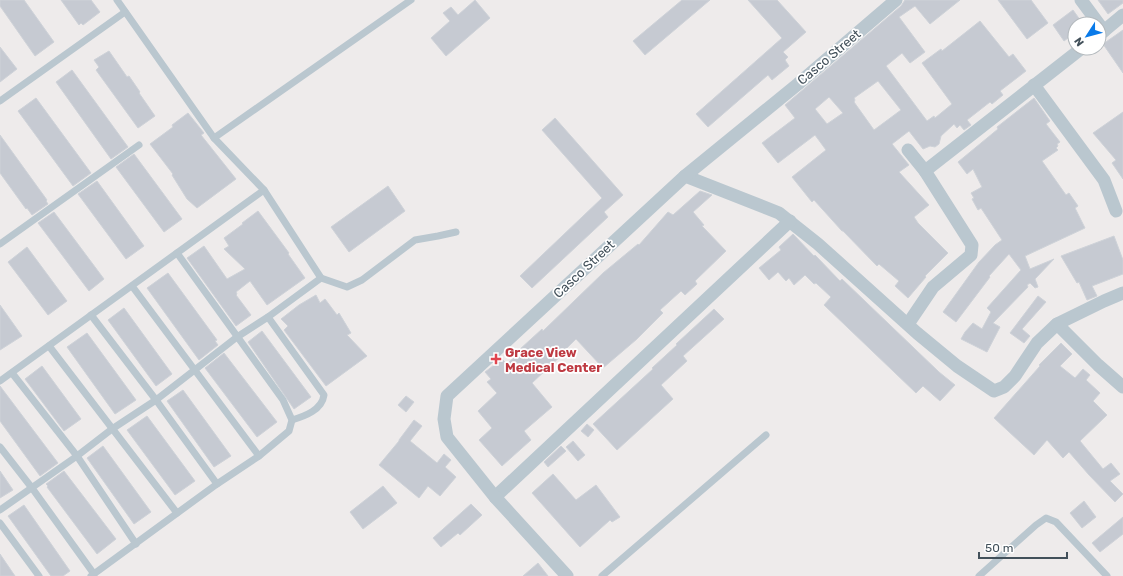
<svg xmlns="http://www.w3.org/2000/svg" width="1123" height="576" viewBox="0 0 1123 576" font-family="Rubik,sans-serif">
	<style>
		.building { fill: #c6cad2; stroke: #ced2d8; fill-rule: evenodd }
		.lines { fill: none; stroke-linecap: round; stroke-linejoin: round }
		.lane { stroke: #bac7cf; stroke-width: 7 }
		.street { stroke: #bac7cf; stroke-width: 13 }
		.health-dot { fill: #e0444e; stroke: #fff; stroke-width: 1.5 }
		.labels { text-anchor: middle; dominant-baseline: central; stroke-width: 3.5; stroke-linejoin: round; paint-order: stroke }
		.street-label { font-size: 13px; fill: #42505a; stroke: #fff }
		.health-label { font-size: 13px; font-weight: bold; fill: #be3a42; stroke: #fff; text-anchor: start }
	</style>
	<rect width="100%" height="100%" fill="#eeebeb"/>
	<g class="building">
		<path d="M0,0h24l30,42 -19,14 -35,-50z"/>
		<path d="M61,0h30l9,12 -17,13 -2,-2 -2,2z"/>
		<path d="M475,0l15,18 -44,38 -15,-18 19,-17 -7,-8 8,-6 7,8z"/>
		<path d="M682,0h28l-65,55 -12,-14z"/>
		<path d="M748,0h29l29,32 -23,20 5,5 -3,3 4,6 -17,14 -4,-5 -60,52 -12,-13 86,-76z"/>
		<path d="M905,0h55l-30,24 -15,-18 -16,11 26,35 -15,11 -8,-10 -16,13 41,55 7,-5 1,2 17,-14 -30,-41 19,-14 1,2 38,-30 29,36 4,-3 13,17 -26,20 3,4 -11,9 -2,-2 -23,18 4,5 -7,5 -4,-5 -3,3 -3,-4 -13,12 -2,8 -4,3 -5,-1 -7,3 -14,-18 -17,13 17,21 -10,7 30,33 -15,12 4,6 30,30 -23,23 1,1 -18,21 -13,-12 4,-5 -20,-17 -2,2 -34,-35h-1l-28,-31 -2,2 -20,-25 34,-27 -11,-15 -37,28 -16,-20 33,-25 -10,-13 116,-99zM878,81l23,29 -27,20 -20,-28 1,-2 -1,-2zM829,97l14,16 -16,11 -12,-15z"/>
		<path d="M998,0h33l17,23 -21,16z"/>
		<path d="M1098,0h25v3l-15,11z"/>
		<path d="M1073,10l10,14h-8v9l-11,8 -11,-16z"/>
		<path d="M1123,30v43l-20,-29z"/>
		<path d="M0,47l17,22 -17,13z"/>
		<path d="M109,51l16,23 2,3 2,-1 11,16 -1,1 16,23 -17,12 -42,-58 3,-3 -5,-7z"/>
		<path d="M72,70l56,77 -17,12 -55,-77z"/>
		<path d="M36,98l55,75 -18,13 -55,-75z"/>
		<path d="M1034,98l16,23 -4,3 14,18 -3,2 1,2 -2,2 2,2 -16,11 24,34 3,-2 9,13 -3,2 10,20 -60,28 5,13 24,-10 -19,20 3,8 -3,1 -5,-5 -3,2 1,2 -35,36 7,4 -13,25 -26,-13 4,-7 8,-9 9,6 9,-17 -4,-4 34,-38 -12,-16 -20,22 1,1 -34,45 -13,-10 36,-50 16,-17 7,-5 -21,-32 -3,2 -6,-11 2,-1 -3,-5 11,-6 -9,-18 -6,5 -9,-12 40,-33 -1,-2z"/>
		<path d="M1123,112v67l-11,-16 4,-3 -23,-27z"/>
		<path d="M188,113l16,20 -3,2 35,44 -39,29 -10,-9 -15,-24 1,-1 -23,-30 23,-17 -1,-2z"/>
		<path d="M555,118l68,77 -19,17 4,5 -76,71 -12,-12 82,-78 -60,-68z"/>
		<path d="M0,135l47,65 -1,1 2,3 -16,11 -5,-7 -1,1 -26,-36z"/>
		<path d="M134,154l48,65 -18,13 -48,-65z"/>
		<path d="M97,181l47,65 -18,13 -48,-65z"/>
		<path d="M388,186l17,25 -56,41 -18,-25z"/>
		<path d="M700,191l12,4 -19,17 11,13 -2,1 24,25 -31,30 2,3 -12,11 -4,-4 -21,19 3,3 -26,26 -34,29 -27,-29 -13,13 1,1 -32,30 20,24 -28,24 7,9 -29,26 -23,-26 13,-12 -14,-17 19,-18 -10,-11 4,-3 -6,-7 17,-13 5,5 14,-13 -2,-1 23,-21 1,2 60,-58 35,-29 1,1 29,-33 5,3z"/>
		<path d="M258,211l31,42 -1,1 17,24 -38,27 -17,-24 -14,11 1,2 -1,1 15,20 -15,11 -49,-68 17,-12 23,33 18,-10 -21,-20 5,-3 -5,-8 19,-14 -1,-1z"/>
		<path d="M54,212l50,67 -15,12 -51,-68z"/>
		<path d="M793,234l21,22 1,-1 25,26 2,-2 97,93 16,13 -15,16 -17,-15 -7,7 -92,-88 7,-8 -15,-14 -2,1 -9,-9 -11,10 -5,-7 -3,3 -8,-9 -9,8 -10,-12 22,-18 -2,-3z"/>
		<path d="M1114,236l9,24v14l-31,12 5,10 -10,4 -8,-18 -2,1 -16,-27z"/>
		<path d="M27,247l40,54 -19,14 -40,-53z"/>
		<path d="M168,273l49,67 -2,1 3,4 -19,15 -52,-72z"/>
		<path d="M316,295l4,8 5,-4 12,16 2,-2 12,20 -4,2 20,21 -41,30 -42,-56 4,-4 -7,-7 18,-14z"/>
		<path d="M1038,296l8,6 -24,27 8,7 -6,7 -14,-10z"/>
		<path d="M0,305l22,31 -22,14z"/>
		<path d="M124,308l48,66 -16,12 -48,-66z"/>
		<path d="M714,309l10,10 -41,37 4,5 -26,24 12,14 -56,51 -24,-26 60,-55 -1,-1 25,-23 -1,-1z"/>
		<path d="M262,331l49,66 -17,12 -46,-67z"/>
		<path d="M87,333l49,67 -21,14 -48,-67z"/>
		<path d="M1061,343l11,11 -12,12 15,12 8,-9 7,6 -4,5 14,13 -7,8 14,14 -27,26 23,28 8,-6 9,11 -10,7 13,13 -8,8 -26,-27 -20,-23 -6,6 -16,-18 -13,15 -40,-37 46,-52 -1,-1z"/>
		<path d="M224,353l53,69 -20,15 -52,-69z"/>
		<path d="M42,366l39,53 -17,12 -39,-52z"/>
		<path d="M0,386l58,77 -18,13 -40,-55z"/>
		<path d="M183,390l48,66 -17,11 -47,-66z"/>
		<path d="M406,396l8,6 -8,10 -8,-7z"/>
		<path d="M147,416l48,65 -20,14 -48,-65z"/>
		<path d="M414,420l8,6 -12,15 27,22 7,-9 7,6 -6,7 11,10 -16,19 -12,-10 -9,12 -40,-33 20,-24v-1z"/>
		<path d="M587,424l7,6 -6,7 -7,-6z"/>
		<path d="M573,441l12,14 -7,6 -12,-14z"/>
		<path d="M103,446l48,66 -17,12 -47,-66z"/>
		<path d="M561,446l5,5 -18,16 -4,-5z"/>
		<path d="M0,471l13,19 -13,8z"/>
		<path d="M64,471l52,68 -19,15 -50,-67 1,-1 -2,-2z"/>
		<path d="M553,474l23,26 20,-15 24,32 -8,5 -2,-2 -30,27 -48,-54z"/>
		<path d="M383,486l14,17 -34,26 -13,-17z"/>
		<path d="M1084,501l12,16 -14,11 -12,-15z"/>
		<path d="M471,504l11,11 -22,20 -2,-2 -17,14 -8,-9z"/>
		<path d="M24,505l46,66 -7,5h-12l-43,-60z"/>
		<path d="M1123,517v17l-23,18 -8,-9z"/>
		<path d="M0,554l15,22h-15z"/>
		<path d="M538,563l10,13h-25z"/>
	</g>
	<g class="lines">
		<g class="lane">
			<path d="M117,0l97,138 50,52 57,88 26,9 15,-7 53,-40 23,-4 18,-4"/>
			<path d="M0,101l125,-89"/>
			<path d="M214,138l197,-138"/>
			<path d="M0,244l139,-99"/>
			<path d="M132,286l127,170"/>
			<path d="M91,315l65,85 61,84"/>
			<path d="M268,317l56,78c-2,15 -19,21 -32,25"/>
			<path d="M49,346l128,167"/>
			<path d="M12,373l65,83 59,88"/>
			<path d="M0,381l264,-191"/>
			<path d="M0,447l32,41 62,86"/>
			<path d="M0,510l77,-54 35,-27 44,-29 81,-63 31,-20 53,-39"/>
			<path d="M0,523l39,53"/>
			<path d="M91,576l126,-92 42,-28 30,-25 3,-11 -9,-20 -106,-147"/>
			<path d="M602,576l164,-141"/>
			<path d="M979,576l57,-51 10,-7 10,4 51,54"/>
		</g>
		<g class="street">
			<path d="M1081,0l23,31"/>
			<path d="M1099,35l24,-20"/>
			<path d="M1034,85l70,95 12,31"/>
			<path d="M925,171l157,-123"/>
			<path d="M685,176l94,37 39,31 99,89 40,33 37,25 10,-4 11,-11 22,-33 20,-19 47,-23 19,-8"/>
			<path d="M908,324l25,-37 38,-32 1,-10 -47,-74 -17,-21"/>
			<path d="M1057,324l41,41 25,22"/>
			<path d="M495,497l295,-276"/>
			<path d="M567,576l-72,-79 -48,-60 -3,-18 3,-23 238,-220 113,-92 98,-84"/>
		</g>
	</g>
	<path class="health-dot" d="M494 353h4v4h4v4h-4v4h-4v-4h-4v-4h4z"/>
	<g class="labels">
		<g class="street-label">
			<text transform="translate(829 57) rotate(-40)">Casco Street</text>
			<text transform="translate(584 269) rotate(-43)">Casco Street</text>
		</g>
		<g class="health-label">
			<text x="505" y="352">Grace View<tspan x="505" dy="15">Medical Center</tspan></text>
		</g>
	</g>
	<g transform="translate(1087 36) rotate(234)"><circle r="19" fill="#ffffff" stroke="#b3b9bd"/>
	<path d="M0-3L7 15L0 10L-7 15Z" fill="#097ae9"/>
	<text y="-6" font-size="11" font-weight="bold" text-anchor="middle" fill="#42505a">N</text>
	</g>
	<path d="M979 552v6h88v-6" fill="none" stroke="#42505a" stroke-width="2"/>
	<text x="985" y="552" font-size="12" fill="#42505a" stroke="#ffffff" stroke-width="3" paint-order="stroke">50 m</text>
</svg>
